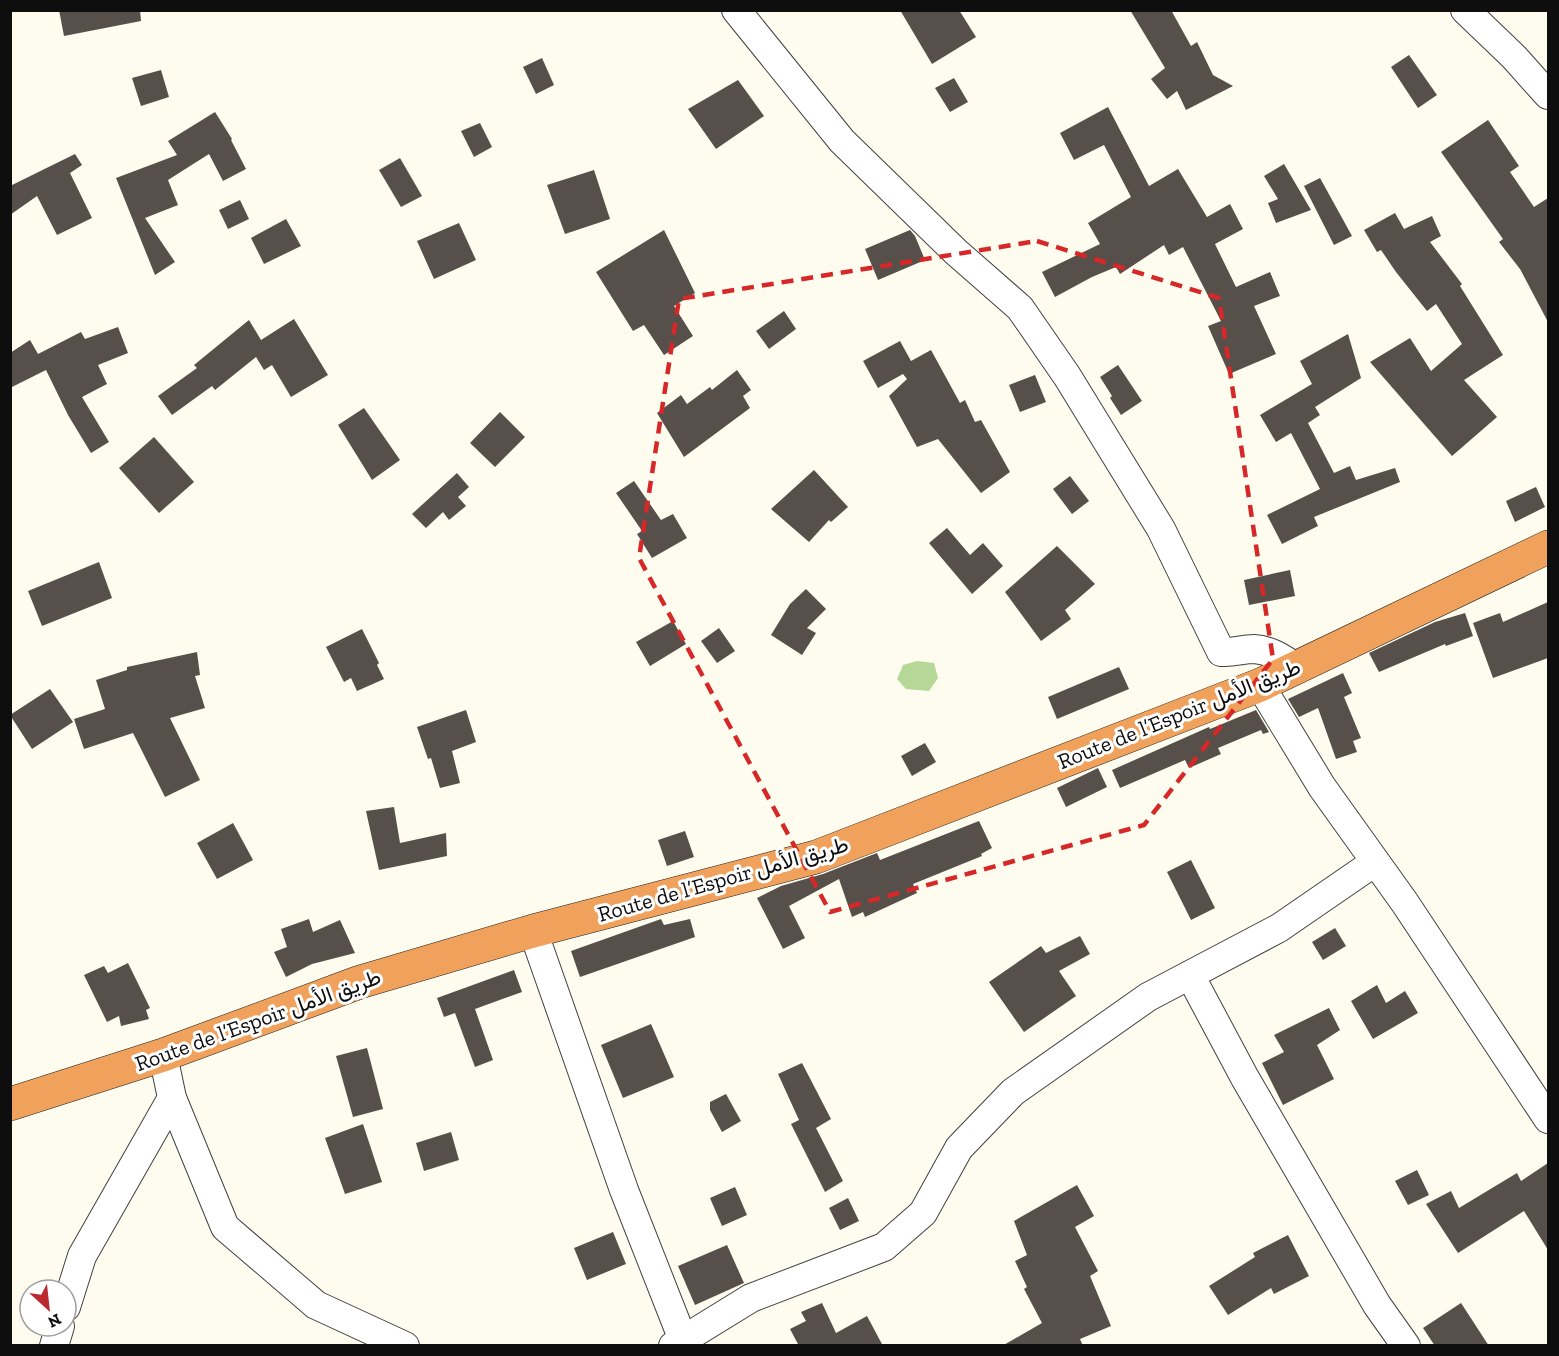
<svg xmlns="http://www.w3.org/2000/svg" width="1559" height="1356" viewBox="0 0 1559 1356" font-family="'Zilla Slab',Vazirmatn,serif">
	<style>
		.forest { fill: #b5d899 }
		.building { fill: #564f4a }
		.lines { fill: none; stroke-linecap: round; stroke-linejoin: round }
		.street-casing { stroke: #414141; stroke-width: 30 }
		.highway-casing { stroke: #1f1f1f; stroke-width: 34 }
		.street { stroke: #fff; stroke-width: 28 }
		.highway { stroke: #f0a15c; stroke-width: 33 }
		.marked { fill: none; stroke: #d62828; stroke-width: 4.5; stroke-dasharray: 12 8; stroke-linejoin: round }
		.labels { text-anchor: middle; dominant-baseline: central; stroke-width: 6; stroke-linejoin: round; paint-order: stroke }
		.street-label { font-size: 22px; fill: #0e0e0e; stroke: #fff }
	</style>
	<rect width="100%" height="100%" fill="#fefcef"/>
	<path class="forest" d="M917,661l17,2 4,15 -9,13 -23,-2 -9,-10 6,-14z"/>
	<g class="building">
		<path d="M59,10h81l1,11 -77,15z"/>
		<path d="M900,10h59l17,27 -44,27z"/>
		<path d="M1130,10h41l20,36 6,-4 16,33 20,11 -47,24 -9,-19 -10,8 -16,-20 14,-11z"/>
		<path d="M1409,55l28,40 -19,13 -27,-41z"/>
		<path d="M542,58l12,27 -18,9 -13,-27z"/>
		<path d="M161,70l8,27 -28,9 -9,-28z"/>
		<path d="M954,78l14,24 -18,10 -15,-24z"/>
		<path d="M738,80l26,36 -48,33 -28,-40z"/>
		<path d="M1108,107l41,79 29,-17 29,48 23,-13 13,25 -28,15 21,43 34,-15 10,24 -26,10 22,48 -47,20 -21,-48 13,-5 -38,-74 -14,8 -5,-10 -44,29 -4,-7 -24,10 -37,20 -13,-25 58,-28 -12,-21 43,-26 -27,-52 -30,15 -14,-27z"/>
		<path d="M215,112l17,27 -1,1 15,29 -23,12 -14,-27 -41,26 10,25 -33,13 30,44 -20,13 -39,-97 61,-23 -9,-14z"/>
		<path d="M1488,120l31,46 -9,6 24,35 14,-9v124l-28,-53 -21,-27 4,-3 -62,-87z"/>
		<path d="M480,123l12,24 -18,10 -13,-26z"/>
		<path d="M75,154l7,11 -12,8 22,45 -35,17 -20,-39 -27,19v-29z"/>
		<path d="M400,158l22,38 -21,11 -22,-37z"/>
		<path d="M1284,164l27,46 -35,13 -8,-20 10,-4 -14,-23z"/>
		<path d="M594,170l16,49 -45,15 -18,-49z"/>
		<path d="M1320,178l32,58 -18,9 -30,-59z"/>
		<path d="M240,200l9,19 -21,10 -9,-19z"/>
		<path d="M1395,213l9,16 28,-13 9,20 -11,6 32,42 -2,2 43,69 -39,25 33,37 -45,39 -82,-94 40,-24 21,33 31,-27 -26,-40 -9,7 -31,-39 -15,-22 -4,2 -13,-22z"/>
		<path d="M286,219l15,27 -37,18 -13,-26z"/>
		<path d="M459,223l17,37 -42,19 -17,-38z"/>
		<path d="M664,230l31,63 -21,13 19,30 -29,19 -20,-30 -11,6 -37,-59z"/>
		<path d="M910,230l5,6 10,24 -47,20 -13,-31z"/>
		<path d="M784,311l12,18 -27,20 -13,-18z"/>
		<path d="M294,319l34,56 -37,22 -19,-32 -8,5 -8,-13 -41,33 -3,-4 -40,29 -14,-19 39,-28 -3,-3 55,-45 12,20z"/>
		<path d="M118,327l10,26 -30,12 9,19 -25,13 27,45 -18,11 -23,-38 -22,-45 -36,18v-35l20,-13 8,14 43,-22 4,7z"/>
		<path d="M1348,334l13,44 -46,29 5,8 -12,8 26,50 16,-7 6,14 39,-12 5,14 -86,35 4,9 -36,18 -15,-29 53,-26 -29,-56 -15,9 -16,-27 52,-31 -12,-23z"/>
		<path d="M900,341l11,20 20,-11 29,53 5,-3 10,22 6,-2 29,52 -29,21 -43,-54 -21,8 -28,-51 18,-17 -4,-5 -25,14 -15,-27z"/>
		<path d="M1118,365l24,36 -21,14 -11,-17 2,-2 -12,-19z"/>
		<path d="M737,370l14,20 -8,6 7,12 -66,49 -27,-44 24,-18 6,9 23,-17 2,3z"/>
		<path d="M1035,375l11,27 -26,10 -11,-27z"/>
		<path d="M364,408l36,52 -28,20 -34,-55z"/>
		<path d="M500,412l25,25 -30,30 -25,-24z"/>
		<path d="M154,437l40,45 -35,31 -40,-45z"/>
		<path d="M814,470l34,37 -17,15 -2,-2 -20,22 -38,-33z"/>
		<path d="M457,473l12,14 -11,10 8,9 -17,14 -6,-8 -17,16 -14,-14z"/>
		<path d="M1070,476l19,25 -17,13 -19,-25z"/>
		<path d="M634,481l27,39 12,-6 14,24 -35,20 -15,-24 5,-3 -26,-38z"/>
		<path d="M1536,487l9,20 -30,15 -9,-21z"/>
		<path d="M947,528l23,27 13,-12 20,23 -31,28 -43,-51z"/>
		<path d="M1057,546l38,38 -30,26 6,9 -30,22 -36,-49z"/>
		<path d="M99,562l13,36 -70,28 -14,-35z"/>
		<path d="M1290,570l5,26 -46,9 -5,-25z"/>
		<path d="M806,589l20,20 -19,19 9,5 -14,22 -31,-20 19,-31z"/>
		<path d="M1548,602v56l-55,20 -20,-55 27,-10 3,9z"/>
		<path d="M1465,613l8,23 -27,10 -1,-2 -66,28 -10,-19 66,-31z"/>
		<path d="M673,621l13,23 -36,22 -14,-24z"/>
		<path d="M719,628l16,23 -18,12 -16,-22z"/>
		<path d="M362,629l17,34 -2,2 7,14 -27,12 -6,-13 -7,4 -18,-35z"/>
		<path d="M197,652l3,23 -5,1 10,32 -35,10 30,62 -35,17 -32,-64 -49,16 -10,-30 31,-10 -9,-29 31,-10v-3z"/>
		<path d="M1119,667l10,22 -72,30 -9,-22z"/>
		<path d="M1343,673l9,20 -8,4 17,41 -8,3 4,11 -21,7 -18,-51 -19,9 -11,-18z"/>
		<path d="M50,689l23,33 -41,27 -22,-34z"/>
		<path d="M466,710l10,32 -24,9 8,32 -20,5 -9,-30 -3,1 -11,-32z"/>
		<path d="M1256,710l13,22 -6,2 -2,-4 -43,18 3,6 -32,14 -4,-8 -65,28 -8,-18 97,-43 1,2z"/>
		<path d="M925,743l11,19 -24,14 -11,-20z"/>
		<path d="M1098,768l9,19 -41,20 -9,-19z"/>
		<path d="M394,807l6,36 46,-10 1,23 -68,14 -13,-59z"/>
		<path d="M979,821l13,27 -11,6 1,2 -69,28 4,9 -52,24 -2,-5 -11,5 -13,-38 -50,27 16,32 -22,11 -26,-51 24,-12 42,-12 54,-21 3,7z"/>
		<path d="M233,823l20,37 -36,19 -20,-36z"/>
		<path d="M685,831l9,26 -27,9 -9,-26z"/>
		<path d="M1191,860l24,48 -24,12 -24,-48z"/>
		<path d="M309,919l4,13 27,-12 15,33 -43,11 -26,13 -12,-25 13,-5 -6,-18z"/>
		<path d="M661,919l3,6 26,-6 5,18 -115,40 -9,-26z"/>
		<path d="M1335,928l11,18 -23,14 -11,-18z"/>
		<path d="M1080,936l10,18 -31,17 17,25 -52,36 -35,-50 52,-36 5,7z"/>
		<path d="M128,963l22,45 -4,2 3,9 -28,7 -2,-10 -12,6 -23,-47 20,-9 4,7z"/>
		<path d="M514,970l8,22 -47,17 18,51 -18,7 -20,-54 -11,4 -7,-19z"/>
		<path d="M1377,985l9,18 19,-12 13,22 -45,26 -22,-38z"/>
		<path d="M1329,1008l11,22 -23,15 17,34 -51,26 -21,-42 22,-11 -10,-17z"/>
		<path d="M651,1024l23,53 -51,21 -22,-53z"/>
		<path d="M367,1048l16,61 -30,8 -17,-61z"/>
		<path d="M802,1063l29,56 -15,9 27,53 -18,11 -34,-68 8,-4 -21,-46z"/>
		<path d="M726,1094l15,27 -19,11 -12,-22v-8z"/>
		<path d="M363,1124l19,58 -37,12 -20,-56z"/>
		<path d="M451,1132l8,28 -35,11 -8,-28z"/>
		<path d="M1548,1163v87l-24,-39 -66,42 -32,-49 25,-13 8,17 58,-35 4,8z"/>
		<path d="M1417,1170l12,25 -21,10 -13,-24z"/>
		<path d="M1077,1185l17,31 -19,11 23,44 -8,5 21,50 -31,13 3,7h-81l40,-23 -18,-34 3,-2 -12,-26 12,-6 -13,-34z"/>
		<path d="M735,1187l12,28 -25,11 -12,-28z"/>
		<path d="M848,1198l11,23 -19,9 -11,-22z"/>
		<path d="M613,1232l13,32 -39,16 -13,-32z"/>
		<path d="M1288,1235l21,41 -35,18 -3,-6 -43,27 -19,-29 46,-29 -2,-4z"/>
		<path d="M727,1245l17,38 -49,22 -17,-39z"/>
		<path d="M822,1303l14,30 31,-17 16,30h-84l-9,-17 16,-8 -5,-9z"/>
		<path d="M1461,1303l28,43h-54l-12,-18z"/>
	</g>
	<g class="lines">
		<g class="street-casing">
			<g id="street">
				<path d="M736,10l106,131 114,111 64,56 47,68 94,153 60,123c13,1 21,-3 33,-3 17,1 29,10 43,19"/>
				<path d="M1465,10l49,47 34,38"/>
				<path d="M1260,685l62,102 83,116 143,216"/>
				<path d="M533,931l91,259 59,150"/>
				<path d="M1190,975l55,103 132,227 29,41"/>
				<path d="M172,1098l53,129 91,78 89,41"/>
				<path d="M66,1307l16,-51 90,-158 -9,-43"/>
				<path d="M54,1346l6,-20"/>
				<path d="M673,1346l78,-48 133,-51 39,-34 36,-65 54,-56 135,-95 131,-69 96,-66"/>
			</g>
		</g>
		<g class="highway-casing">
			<path id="highway" d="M10,1104l153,-49 197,-73 173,-51 283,-74 444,-172 288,-138"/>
		</g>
		<use href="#street" class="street"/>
		<use href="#highway" class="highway"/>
	</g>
	<path class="marked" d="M1037,241l182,57 54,361 -129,166 -314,87 -191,-354 40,-259z"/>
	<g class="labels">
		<g class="street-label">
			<text transform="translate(1179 714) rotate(-22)">Route de l’Espoir طريق الأمل</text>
			<text transform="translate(723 879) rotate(-16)">Route de l’Espoir طريق الأمل</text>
			<text transform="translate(258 1020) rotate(-20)">Route de l’Espoir طريق الأمل</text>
		</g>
	</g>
	<rect width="1559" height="1356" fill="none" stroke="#0e0e0e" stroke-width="24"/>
	<g transform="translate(48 1308) rotate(153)"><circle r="28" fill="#ffffff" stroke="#9f9f9f" stroke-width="1.5"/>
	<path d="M0-4.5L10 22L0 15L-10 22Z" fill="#ba2a2f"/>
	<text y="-9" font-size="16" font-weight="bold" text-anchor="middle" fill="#0e0e0e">N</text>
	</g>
</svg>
